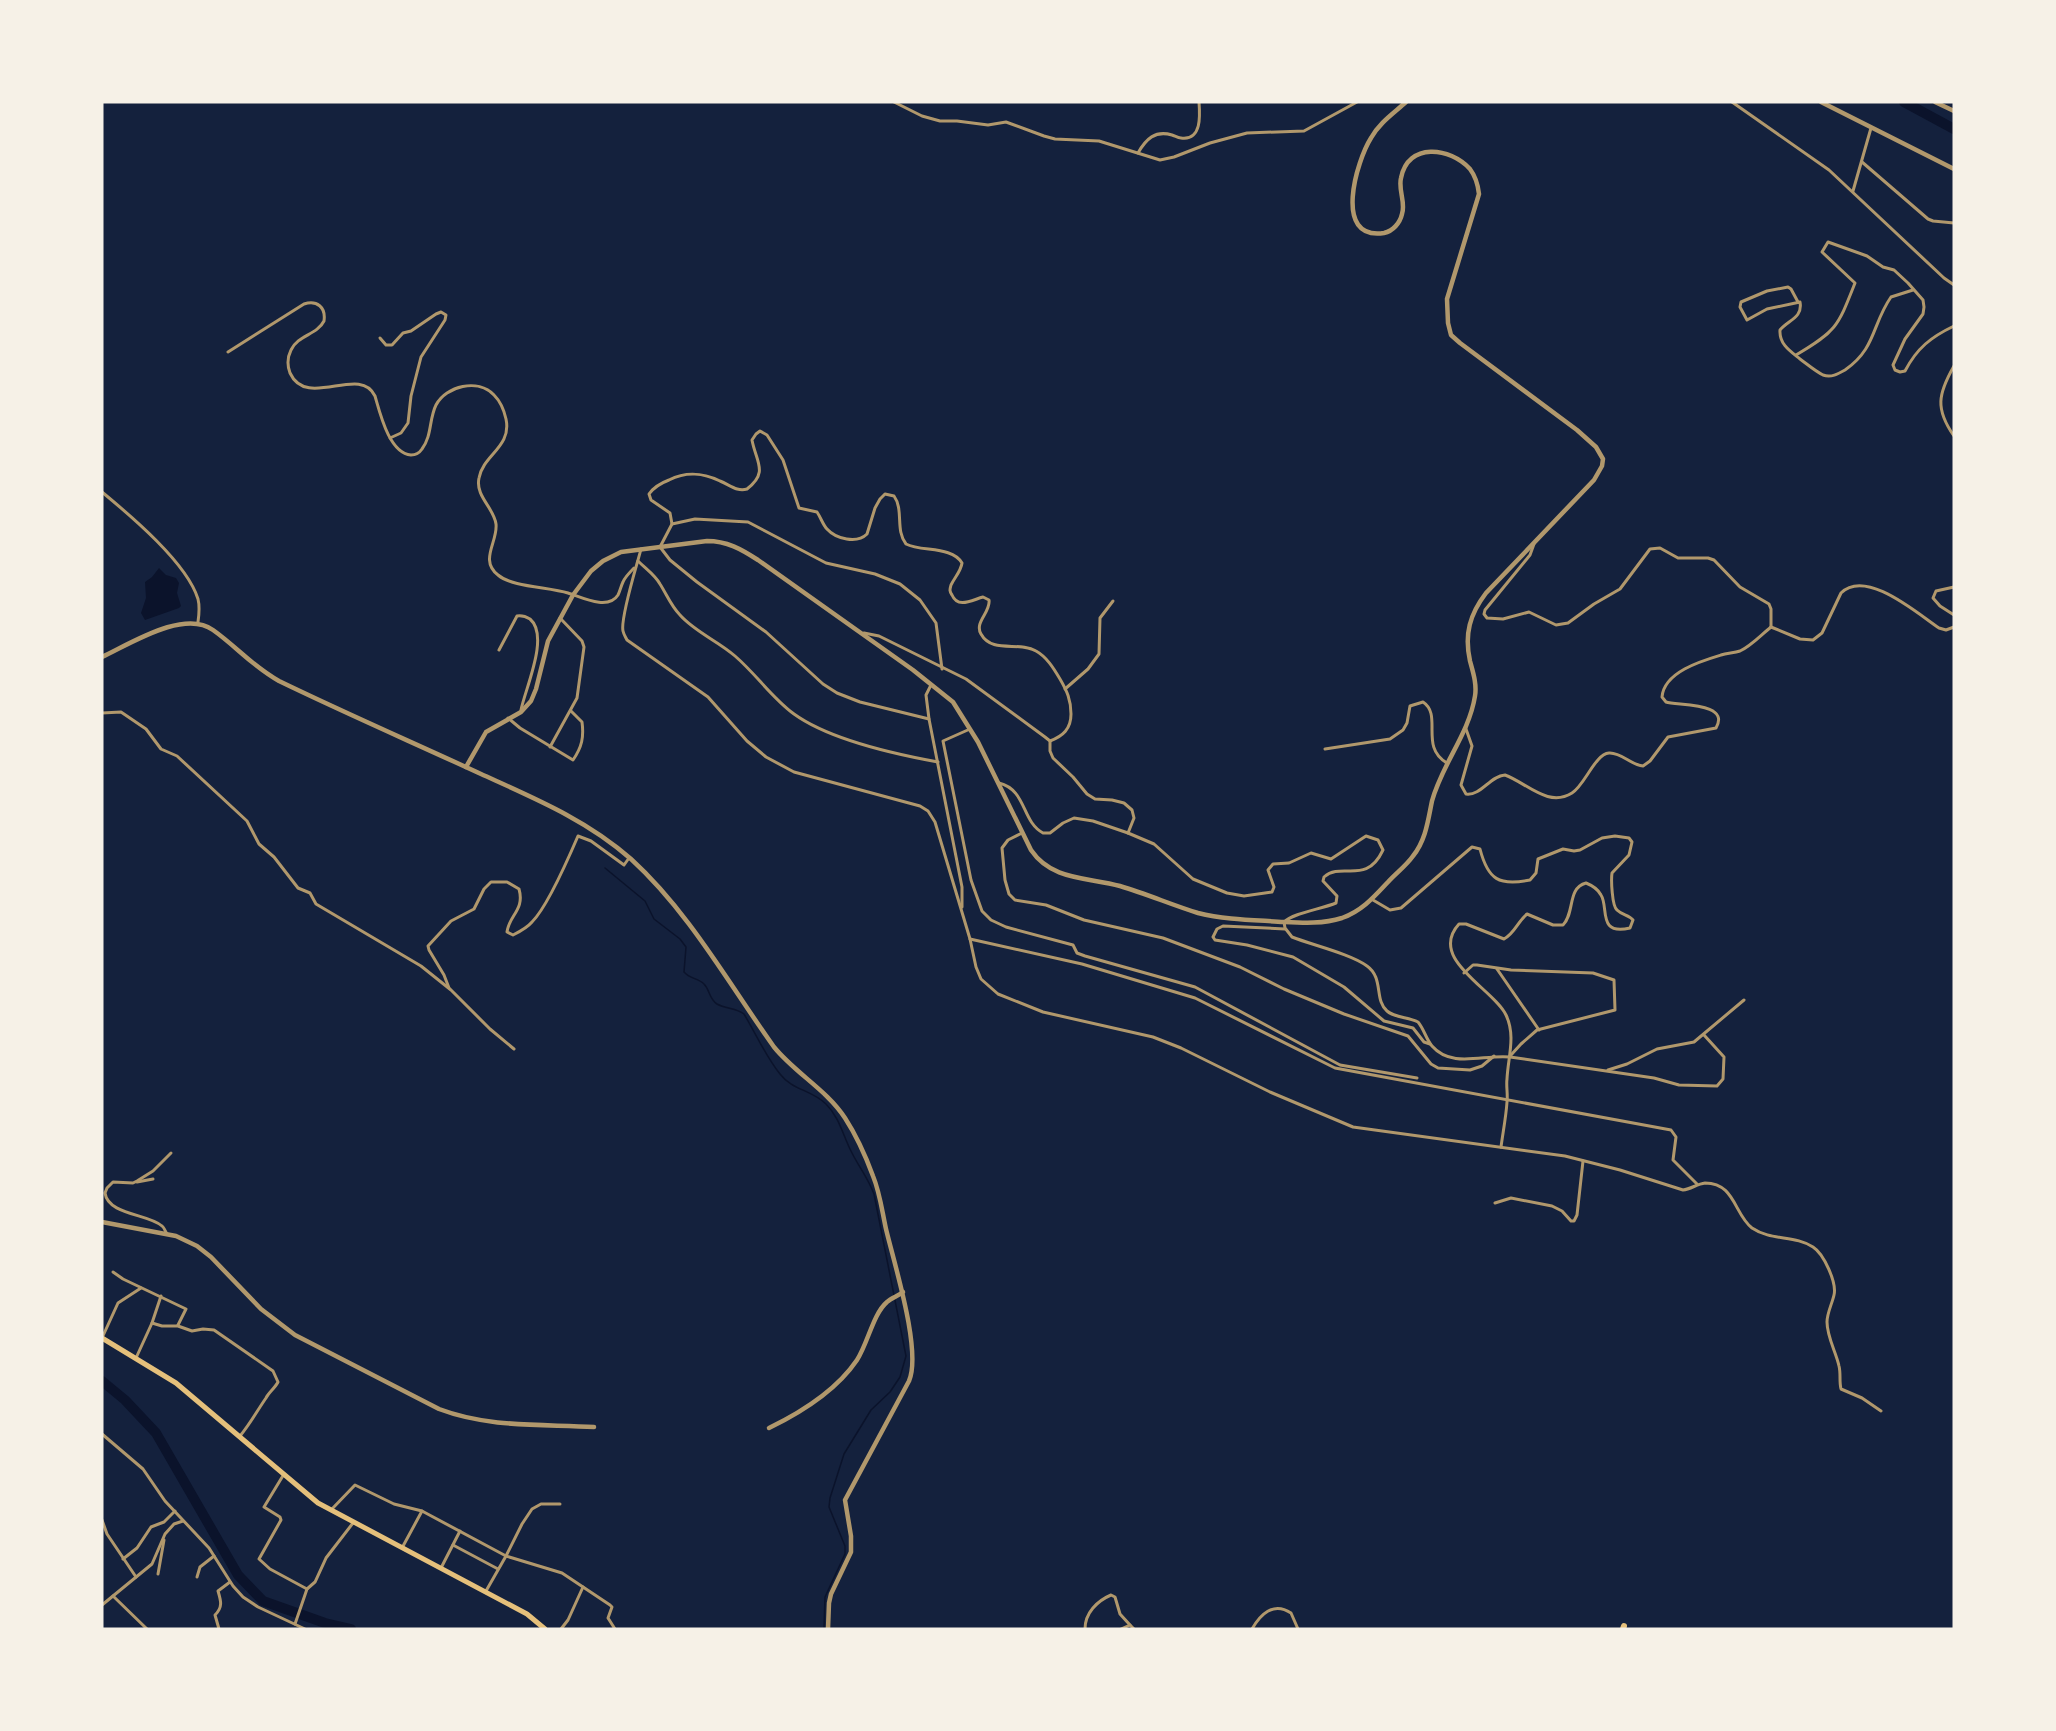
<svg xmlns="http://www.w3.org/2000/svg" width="2056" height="1731" viewBox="0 0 2056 1731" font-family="Helvetica,sans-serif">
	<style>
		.water { fill: #0b132b }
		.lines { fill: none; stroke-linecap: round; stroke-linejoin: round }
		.stream { stroke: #0b132b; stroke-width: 1.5 }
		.river { stroke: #0b132b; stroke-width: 10 }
		.minor { stroke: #b1986c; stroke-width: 3 }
		.tertiary { stroke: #b1986c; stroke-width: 4.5 }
		.primary { stroke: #e5c07b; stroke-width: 5 }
		.motorway { stroke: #e5c07b; stroke-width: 6 }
	</style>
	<rect width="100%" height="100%" fill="#14213d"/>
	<path class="water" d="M159,568l7,7 10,3 3,5 -2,10 4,13 -2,2 -34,12 -4,-7 5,-15 -1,-16 7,-5z"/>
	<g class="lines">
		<path class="stream" d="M605,868l40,33 9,18 26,20 6,8 -2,25c6,7 14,6 20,12 6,6 5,15 13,20 9,5 19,4 27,10 12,20 22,43 36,60 12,16 32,16 46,30 14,14 17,32 26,49 7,14 16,25 22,41l32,162 -6,21 -10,15 -19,18 -27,44 -14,44 -1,9 16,39v8l-20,43 -1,32"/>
		<g class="river">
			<path d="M1904,102l50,27"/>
			<path d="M102,1381l23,19 31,33 82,142 25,26 62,22 26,6"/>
		</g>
		<g class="minor">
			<path d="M894,102l28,14 18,5h17l31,4 18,-3 38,14 11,3 44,2 61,19 14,-3 36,-14 37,-10 57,-2 53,-29"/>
			<path d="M1732,102l97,68 115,108 10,7"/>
			<path d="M1138,153c8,-14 17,-23 34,-18 3,1 6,3 9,3 21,3 19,-23 18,-36"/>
			<path d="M1862,162l66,57 5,2 21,2"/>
			<path d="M1853,191l18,-63"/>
			<path d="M1798,302l-7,-13 -3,-2 -21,4 -26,11 -1,5 7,13 20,-11 33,-7c3,16 -12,18 -20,28 -1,14 10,21 20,29 7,5 15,12 23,16 8,3 15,-1 22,-5 31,-21 27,-46 46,-73l22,-7"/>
			<path d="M380,338l6,7h6l11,-12 8,-2 25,-17 5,-2 5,3 -1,5 -24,37 -10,39 -3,27 -7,10 -11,5"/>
			<path d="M228,352l76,-48c13,-4 22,3 20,17 -7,14 -26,14 -33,29 -4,8 -4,15 -1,23 17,37 70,-9 85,23 5,17 14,57 36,59 5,0 9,-3 11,-6 10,-13 7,-30 14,-44 10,-19 42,-27 58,-10 7,7 10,15 12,24 6,28 -23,36 -27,59 -4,18 15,30 17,46 2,18 -17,36 2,51 14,12 51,12 70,18 13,4 40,18 50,2 2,-4 3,-9 5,-13 2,-5 7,-10 11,-14"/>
			<path d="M1796,355c41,-24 42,-29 59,-72l-33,-31 6,-10 39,14 16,11 11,3 14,13 15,17 1,7 -1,7 -18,25 -12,26 2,5 5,2 5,-1c12,-23 26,-34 49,-45"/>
			<path d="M1954,366c-16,28 -19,43 0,70"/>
			<path d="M102,492c29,24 85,71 96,107 2,8 1,16 0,23"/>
			<path d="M672,524l23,-5 53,3 78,41 49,11 25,10 20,16 16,23 6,46"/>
			<path d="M1534,544l-4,11 -45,55 -1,4 3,4 16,1 26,-7 27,13 12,-2 26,-19 26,-15 30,-40 10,-1 18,10h30l6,2 26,27 29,17 2,5v18"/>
			<path d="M641,549c-4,16 -21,69 -18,82 1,4 2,5 4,9l81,57 39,44 19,16 28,15 126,34 8,5 7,11 35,117 6,28 5,12 17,15 45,18 110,25 28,11 89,44 83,35 212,29 55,14 63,20c8,-1 14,-6 22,-7 30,0 29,31 47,45 19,13 43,7 61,19 11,7 24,36 21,48 -2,9 -7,18 -7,27 0,15 9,30 12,44 2,8 0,15 2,23l21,9 19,13"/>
			<path d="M638,561c8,8 17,14 22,23 7,11 11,22 20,31 15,17 38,26 55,41 21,18 37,42 59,58 36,26 100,40 144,48"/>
			<path d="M1954,587l-18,4 -3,7 7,8 14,9"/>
			<path d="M1771,627l29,12 13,1 9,-7 19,-40c25,-25 77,21 98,35l7,2 8,-3"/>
			<path d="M864,633l15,3 87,43 79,58 5,4v10l3,7 20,19 14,17 8,5 17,1 12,3 8,7 2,8 -6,15"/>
			<path d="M499,650l18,-34c5,-1 8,0 13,3 20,17 -5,70 -9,91"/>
			<path d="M931,685l-5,10 3,24 33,168v20"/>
			<path d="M1065,689l23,-20 11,-15 1,-36 13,-17"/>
			<path d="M102,713l19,-1 25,17 15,20 16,7 70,65 12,23 15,13 24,31 12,5 6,11 105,62 30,24 39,39 24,20"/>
			<path d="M508,718l12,10 53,32c9,-13 11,-23 9,-38l-11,-11"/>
			<path d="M929,719l-69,-17 -23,-9 -14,-9 -57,-52 -69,-50 -27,-22 -10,-13 12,-23 -2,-11 -19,-13 -2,-6c5,-7 12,-11 20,-14 18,-9 34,-7 51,1 10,4 17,11 27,8 22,-17 9,-27 5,-49l4,-6 4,-3 7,4 16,25 16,48 18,4c4,6 6,13 10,17 9,10 30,15 40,5l8,-26 5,-9 5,-5 9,2c10,14 1,34 12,48 16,8 46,2 56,19 -1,8 -7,14 -11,22 -1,4 -2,6 1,10 6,14 20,5 31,2l6,3c2,12 -15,22 -8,34 11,20 38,7 55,17 11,6 18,18 24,28 7,12 11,21 11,35 0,15 -8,22 -21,27"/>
			<path d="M970,729l-27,12 28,139 11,31 9,9 15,7 67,18 4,8 8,3 110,31 145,78 77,13"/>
			<path d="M1466,729l6,17 -11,39 5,9c15,2 24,-18 39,-19 22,8 43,33 67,18 13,-8 23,-39 37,-40 12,-1 22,12 34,13l7,-5 18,-24 48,-9c15,-26 -39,-22 -50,-26l-4,-5c2,-25 39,-36 59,-42 6,-2 13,-2 19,-4 11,-5 21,-16 31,-24"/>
			<path d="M550,747l27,-49 7,-51 -2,-6 -22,-23"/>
			<path d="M1325,749l65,-10 13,-9 4,-7 3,-17 13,-4c20,13 -4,45 24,61"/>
			<path d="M999,783c28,7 22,38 44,50h7l13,-10 11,-5 19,3 35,12 26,11 39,35 34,14 17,3 28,-4 2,-5 -6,-17 5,-6 16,-1 22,-10 20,6 35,-23 12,4 5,10c-17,36 -41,11 -59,27l-1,4 14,15 -1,7c-14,6 -43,10 -52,19l1,6 7,9c20,8 59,17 75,29 17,12 7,34 20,45 8,7 21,6 31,11 6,7 8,17 14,24 20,23 52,8 78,11l144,21 25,7 38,1 6,-7 1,-22 -20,-22"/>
			<path d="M1022,833l-14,7 -6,8 3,32 4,14 6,6 31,5 38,15 79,18 77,29 44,22 60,25 64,22 23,28 7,4 32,2 12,-4 12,-10"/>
			<path d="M1373,900l17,10 11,-2 71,-61 8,2c8,31 19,37 50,31l6,-7 2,-14 25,-10 11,2 6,-1 22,-12 13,-2 14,2 3,4 -3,13 -17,18c-1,7 0,33 5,37 5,5 12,5 16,10l-3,8c-33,8 -21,-21 -29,-33 -3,-6 -10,-10 -15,-12 -19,5 -11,30 -23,42h-10l-26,-11c-9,7 -12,19 -23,25l-38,-15h-7c-32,35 35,65 47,91 10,21 2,42 1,64 -1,7 1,15 0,23 -1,15 -4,30 -6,45"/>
			<path d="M1285,929l-62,-3 -6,3 -4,8 2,3 32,5 46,12 51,30 40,34 29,7 11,14 6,2"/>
			<path d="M970,939l112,25 113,34 140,70 336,62 5,7 -3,23 24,24"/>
			<path d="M1497,969l42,61"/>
			<path d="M1464,973l9,-8h4l34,5 82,3 21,7 1,30 -78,20 -16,14 -10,11"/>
			<path d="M449,988l-5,-13 -15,-25 -1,-4 23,-25 23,-12 10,-20 7,-7h16l12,7c6,21 -10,26 -12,43l6,3c6,-3 14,-7 19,-13 15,-15 37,-65 46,-86l13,5 33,24 5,-7"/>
			<path d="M1608,1070l19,-6 30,-15 37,-7 50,-42"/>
			<path d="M137,1182l16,-3"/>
			<path d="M1495,1203l16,-5 41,8 10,5 9,10h3l3,-6 6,-54"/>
			<path d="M167,1234c-1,-1 -3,-7 -5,-8 -13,-12 -54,-11 -57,-33l2,-5 6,-6 20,1 4,-2 16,-10 18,-18"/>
			<path d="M113,1272l10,7 63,30 -8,16"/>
			<path d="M152,1323l10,3h16l14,5 11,-2 11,1 59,41 5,11c-3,6 -9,10 -12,16 -9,13 -16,26 -26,38"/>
			<path d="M102,1338l16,-35 23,-15"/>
			<path d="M136,1358l16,-35 9,-27"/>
			<path d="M102,1434l41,35 22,32 44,47 24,38 10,11 15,10 47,22"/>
			<path d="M284,1474l-20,33 16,10 1,3 -22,39 11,10 37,20"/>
			<path d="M331,1510l24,-25 39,19 28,7 84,45 56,17 21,14 -15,33 -7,9"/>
			<path d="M102,1520l5,14 29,43"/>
			<path d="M453,1545l45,24"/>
			<path d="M402,1548l20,-37"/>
			<path d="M123,1559l14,-11 14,-21 13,-5 11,-11"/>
			<path d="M441,1568l19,-37"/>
			<path d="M158,1574l6,-34"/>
			<path d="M197,1577l3,-10 14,-11"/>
			<path d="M583,1587l27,18 2,2 -4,11 7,11"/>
			<path d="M486,1591l20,-35 16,-32 10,-15 9,-5h19"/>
			<path d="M113,1596l34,33"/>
			<path d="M102,1605l50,-41 13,-30 9,-10 9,-3"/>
			<path d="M295,1624l12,-35 8,-7 11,-24 27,-35"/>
			<path d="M219,1629l-4,-14c8,-8 6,-14 3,-24l12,-9"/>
			<path d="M1085,1629c0,-16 12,-28 26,-34l4,2 5,17 10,11"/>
			<path d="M1121,1629l9,-4 4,4"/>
			<path d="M1252,1629c8,-14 21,-28 39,-16l7,16"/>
		</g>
		<g class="tertiary">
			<path d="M1821,102l133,67"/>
			<path d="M1935,102l19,9"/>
			<path d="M102,657c28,-13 82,-48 111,-27 24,17 39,36 66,51 66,32 135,62 202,93 53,24 106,46 150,85 58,53 98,125 143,188 21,26 53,43 71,71 11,17 21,39 28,58 7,17 9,35 13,53 8,34 36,122 23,152l-64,119 6,36v16l-20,42 -2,9 -1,26"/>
			<path d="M466,767l20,-35 35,-20 10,-11 5,-12 12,-48 25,-46 18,-24 12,-10 18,-9 86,-11c20,0 34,8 51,19l155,110 40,32 25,40 53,108c21,31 57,27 89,36 27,8 52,19 78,27 28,7 57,7 86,9 20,1 39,2 58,-4 20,-7 32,-21 46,-36 8,-9 18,-16 25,-26 13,-16 15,-36 19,-55 10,-37 37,-67 43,-105 2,-12 -2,-24 -5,-35 -6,-27 0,-47 16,-68l108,-113 8,-14 1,-7 -7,-12 -19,-17 -117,-87 -9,-8 -3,-12 -1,-24 32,-105c-1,-9 -3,-17 -9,-25 -20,-22 -62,-27 -69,9 -3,12 5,25 1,36 -2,9 -9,17 -18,19 -52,8 -27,-73 -13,-95 8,-15 23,-25 35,-36"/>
			<path d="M102,1222l74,14 21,10 14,11 50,52 34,26 144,74c50,19 103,15 155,18"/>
			<path d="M769,1428c33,-16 67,-37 88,-68 11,-17 16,-46 30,-58 4,-4 11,-6 16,-10"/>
		</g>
		<path class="primary" d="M102,1338l74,45 142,120 209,111 18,15"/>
		<path class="motorway" d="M1623,1629l1,-3"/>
	</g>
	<rect width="2056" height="1731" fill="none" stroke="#f6f1e7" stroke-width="207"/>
</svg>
